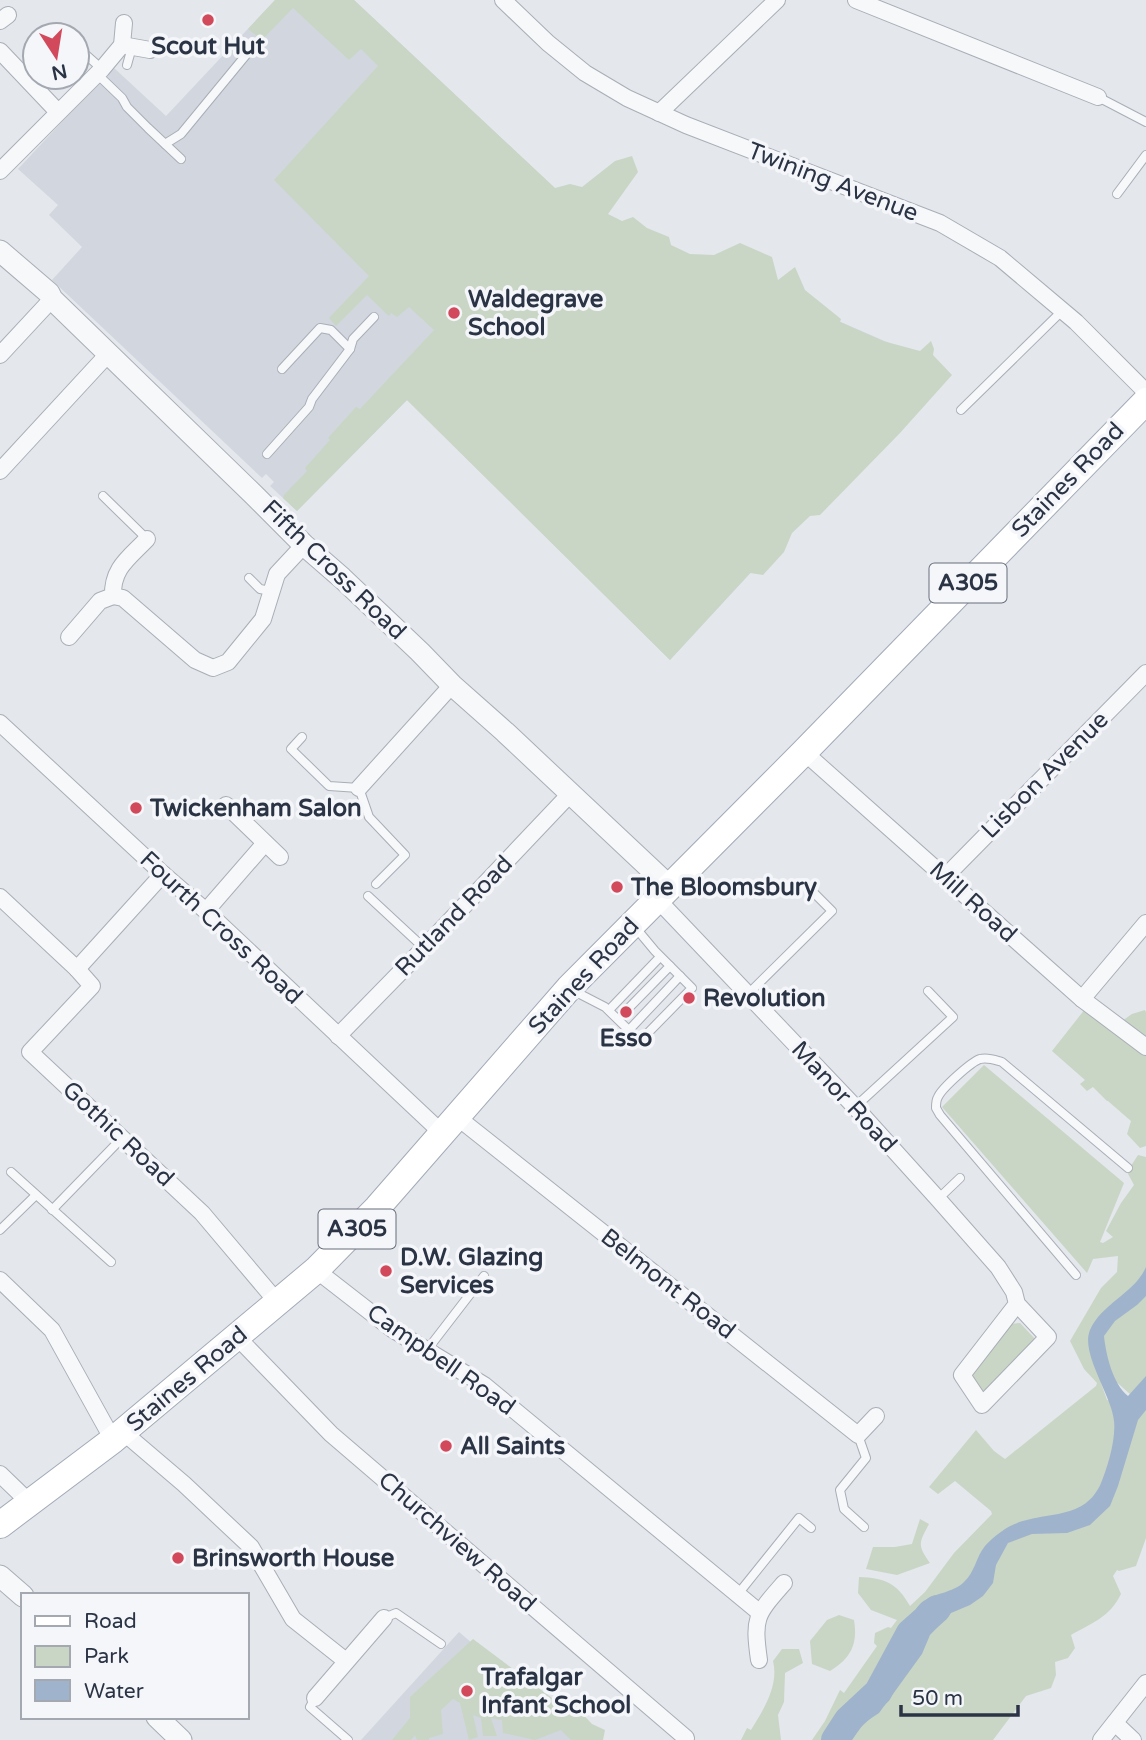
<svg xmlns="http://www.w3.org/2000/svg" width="1146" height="1740" viewBox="0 0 1146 1740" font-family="'Varela Round',sans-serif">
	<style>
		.built { fill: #d2d6de }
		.green { fill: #c9d6c5 }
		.water { fill: #9fb4cc }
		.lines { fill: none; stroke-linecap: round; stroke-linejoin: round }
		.river { stroke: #9fb4cc; stroke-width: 28 }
		.service-casing { stroke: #a9aeb7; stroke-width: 10 }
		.minor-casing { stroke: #a9aeb7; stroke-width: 18 }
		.tertiary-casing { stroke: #a9aeb7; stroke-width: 23 }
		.primary-casing { stroke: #a3abb8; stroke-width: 28 }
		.service { stroke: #f7f8fa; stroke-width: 8 }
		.minor { stroke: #f7f8fa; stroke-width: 16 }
		.tertiary { stroke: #f7f8fa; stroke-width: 21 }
		.primary { stroke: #fff; stroke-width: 26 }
		.poi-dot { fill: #d1495b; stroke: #f4f6f9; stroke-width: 2.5 }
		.labels { text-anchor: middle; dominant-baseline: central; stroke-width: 7; stroke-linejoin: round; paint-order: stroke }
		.shield { fill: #f4f6f9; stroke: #676e7b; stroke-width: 2 }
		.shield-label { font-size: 23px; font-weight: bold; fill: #2b3445 }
		.poi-label { font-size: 24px; font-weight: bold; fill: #2b3445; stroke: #f4f6f9; text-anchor: start }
		.street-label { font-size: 24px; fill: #2b3445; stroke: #f4f6f9 }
	</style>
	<rect width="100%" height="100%" fill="#e4e7ec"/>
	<g class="built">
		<path d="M275,0h79l220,206 368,160 -272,294 -263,-260 -110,111 -27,-25 4,-4 -8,-8 -4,4 -210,-198 30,-33 -33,-32 9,-10 -40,-36 95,-102 53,49z"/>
		<path d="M459,1632l127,108h-225z"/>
	</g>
	<g class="green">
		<path d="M275,0h79l201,188 15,-4 12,3 33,-26 17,-5 6,16 -30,42 14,7 11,-4 14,11 22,9 2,8 19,9 24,1 26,-12 32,14 6,23 17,-13 10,23 36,29 -1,3 43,19 37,10 11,-10 3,8 -1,6 19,20 -52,58 -80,82 -10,1 -18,17 -8,19 -21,23 -13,-2 -80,87 -263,-260 -110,111 -14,-13 1,-3 23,-24 -2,-3 25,-28 -2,-2 28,-31 4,2 74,-79 -25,-23 -12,10 -6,-4 -2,3 -22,-21 -31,31 -7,-8 40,-42 -95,-96 104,-114 -17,-17 -12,11 -56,-52 -31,32 -14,-11z"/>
		<path d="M1089,1004l33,17 10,-7 13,-4 1,2v134l-6,2 -13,-14 4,-13 -23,-20h-1l-14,-14 -6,4 -7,-7 5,-4 -33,-29z"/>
		<path d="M984,1065l140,118 -24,59 3,1 10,-6 -7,-6 15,-28 13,-18 -7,-13 11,-17 8,2v227l-15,11 -19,-17 -11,5 6,17 39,9v129l-10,28 -17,5 -2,-1 -4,6 8,18c-11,23 -29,29 -50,41l4,13 -7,10 -13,4 1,13 -5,13 -25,8 -33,44h-181l13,-19 15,-31 4,3 33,-47 -3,-3 1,-10 13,-6 3,1 6,-8 -26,-10 -13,-17 1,-16c26,1 38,6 51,29l15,-14 29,-39 38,-39 -1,-3 -36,-30 -17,13 -9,-7 47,-57 18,21 11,8 91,-73 1,-3 -13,-14 -14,-28 31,-53 16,-16 1,-16 -25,3 -6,14 -145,-166z"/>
		<path d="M1020,1323l16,17 -45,50 -10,1 -7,-10 -1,-7 36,-50z"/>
		<path d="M920,1519l9,5c-10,19 -12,21 1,39l-33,12 -31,-6 7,-22h22l17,-3z"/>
		<path d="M839,1615l15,5c4,24 -3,38 -24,51l-18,-7 -2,-23 17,-21z"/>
		<path d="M473,1639l95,71 8,-3 16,17 13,6 -2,10h-32l-10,-10 -26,10 -32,-7 -1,-13 -11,-2 6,18h-14l-2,-18 -8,-3 5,22 -9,3 -9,-37 -7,-4 -12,11 2,24 -14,4v2h-12l-2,-5 -4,5h-19l18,-22v-21z"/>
		<path d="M782,1649h17l4,14 -18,10 -1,29 -6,13 3,25h-40l6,-12 4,2c13,-21 28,-45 22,-69z"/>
	</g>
	<path class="water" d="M1146,1267v29l-9,9 -22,16 -11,15c2,19 9,48 24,60l18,-20v34l-8,10 -20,66 -8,20 -20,19 -23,8 -35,1 -24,9 -12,22 -3,18 -10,13 -13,9 -19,8 -21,22 -8,19 -29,40 -14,19 -15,10 -12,17h-29l15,-23 6,-2 10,-15c7,0 15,-1 20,-4 7,-4 31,-41 32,-48 4,-15 3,-34 15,-45 12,-10 32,-10 43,-21 11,-10 12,-25 21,-36 5,-6 14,-13 20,-17 33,-21 78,-4 96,-46 7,-17 15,-44 13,-62 -2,-25 -34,-68 -24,-91 12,-27 45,-37 56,-63z"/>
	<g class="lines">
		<path class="river" d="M835,1740l13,-20 30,-28 32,-59 27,-24"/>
		<g class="service-casing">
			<g id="service">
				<path d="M77,47l25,22"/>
				<path d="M127,65l5,-18"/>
				<path d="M97,74l25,24 5,9 21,21 33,31"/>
				<path d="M1098,97l48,25"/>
				<path d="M165,144l16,-10 65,-79"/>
				<path d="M1117,194l29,-39"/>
				<path d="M282,369l38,-41 11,2 19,19"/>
				<path d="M961,410l101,-99"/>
				<path d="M267,454l42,-47 3,-8 38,-50 3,-10 21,-22"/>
				<path d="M103,496l44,43"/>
				<path d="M249,578l11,11 11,2"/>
				<path d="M302,737l-11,12 38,37 30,2 10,29 36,38 -29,29"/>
				<path d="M368,896l56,52"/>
				<path d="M574,991l31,16 35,34 52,-53 -22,-22"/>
				<path d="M747,995l85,-84 -27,-27"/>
				<path d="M609,1010l51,-53"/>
				<path d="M618,1019l52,-53 -15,-15 -20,-24"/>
				<path d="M629,1030l51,-54"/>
				<path d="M855,1107l98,-90 -25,-26"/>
				<path d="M11,1172l100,90"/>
				<path d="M938,1199l22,-21"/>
				<path d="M52,1210l70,-72"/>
				<path d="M0,1230l36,-35"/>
				<path d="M1076,1275l-136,-160 -4,-7c0,-5 0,-8 2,-11 4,-9 33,-35 42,-38 8,-2 15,1 22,3l126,106"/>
				<path d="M427,1350l57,-74"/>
				<path d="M858,1435l8,23 -26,32 4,19 20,18"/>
				<path d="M738,1594l61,-76 12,10"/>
				<path d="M384,1618l12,-5 45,31"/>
				<path d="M315,1698l-5,9 38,33"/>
			</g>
		</g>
		<g class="minor-casing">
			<g id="minor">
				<path d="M503,0l45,43 37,30 42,25 59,27 254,98 60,35 76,64 70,70"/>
				<path d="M856,0l242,97"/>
				<path d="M0,21l8,-6"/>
				<path d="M122,45l28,5"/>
				<path d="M0,51l58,61"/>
				<path d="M659,113l118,-113"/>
				<path d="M0,171l102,-102 20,-24 2,-22"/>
				<path d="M0,355l52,-56"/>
				<path d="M0,471l109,-118"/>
				<path d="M113,596l10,2 72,62 18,8 15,-6 35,-43 14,-45 27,-29"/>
				<path d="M69,637l31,-36 13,-5c-1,-28 16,-38 34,-57"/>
				<path d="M0,723l163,151 43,37 236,222"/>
				<path d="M804,752l278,247 64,48"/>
				<path d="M359,788l93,-103"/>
				<path d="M226,805l54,52"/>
				<path d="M945,877l201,-204"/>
				<path d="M0,897l77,72 86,-95"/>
				<path d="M657,899l198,208 83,92 60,68 16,25 3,12 31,33 -66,68 -20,-30 55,-71"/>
				<path d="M206,911l59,-68"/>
				<path d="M77,969l15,17 -62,66 172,161 76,90"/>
				<path d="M1082,999l64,-76"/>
				<path d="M338,1036l86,-88 146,-154"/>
				<path d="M457,1117l401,318 18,-19"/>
				<path d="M316,1270l76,59 92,56 275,227"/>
				<path d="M0,1280l52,50 61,110"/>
				<path d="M237,1337l94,97 355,304"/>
				<path d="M123,1432l61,52 67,63 42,72 53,42"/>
				<path d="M0,1474l30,29"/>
				<path d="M759,1660c-6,-43 -3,-45 25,-77"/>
				<path d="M315,1698l69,-80"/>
				<path d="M1115,1723l18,17"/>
				<path d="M1101,1740l45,-57"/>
			</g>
		</g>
		<g class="tertiary-casing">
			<g id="tertiary">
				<path d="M0,251l49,42 3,6 202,196 50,50 38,33 78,74 32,33 53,47 165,155"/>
				<path d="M0,1576l23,20"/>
				<path d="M157,1717l24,23"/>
			</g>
		</g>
		<g class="primary-casing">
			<path id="primary" d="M0,1525l113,-85 203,-170 61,-62 192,-220 235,-236 342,-351"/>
		</g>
		<use href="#service" class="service"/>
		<use href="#minor" class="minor"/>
		<use href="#tertiary" class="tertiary"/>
		<use href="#primary" class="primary"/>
	</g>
	<g class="poi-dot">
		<circle cx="208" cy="20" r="7"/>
		<circle cx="454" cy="313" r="7"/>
		<circle cx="136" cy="808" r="7"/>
		<circle cx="617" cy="887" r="7"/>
		<circle cx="689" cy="998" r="7"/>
		<circle cx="626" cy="1012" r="7"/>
		<circle cx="386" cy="1271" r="7"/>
		<circle cx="446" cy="1446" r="7"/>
		<circle cx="178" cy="1558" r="7"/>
		<circle cx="467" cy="1691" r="7"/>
	</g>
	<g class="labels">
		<g class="shield">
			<rect x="929.5" y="563.5" width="77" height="39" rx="5"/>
			<rect x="318.5" y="1209.5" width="77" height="39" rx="5"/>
		</g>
		<g class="shield-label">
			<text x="968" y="583">A305</text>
			<text x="357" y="1229">A305</text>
		</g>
		<g class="poi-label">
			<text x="208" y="46" text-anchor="middle">Scout Hut</text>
			<text x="468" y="299">Waldegrave<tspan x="468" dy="28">School</tspan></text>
			<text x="150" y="808">Twickenham Salon</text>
			<text x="631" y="887">The Bloomsbury</text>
			<text x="703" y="998">Revolution</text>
			<text x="626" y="1038" text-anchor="middle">Esso</text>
			<text x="400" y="1257">D.W. Glazing<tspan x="400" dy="28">Services</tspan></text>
			<text x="460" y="1446">All Saints</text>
			<text x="192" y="1558">Brinsworth House</text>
			<text x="481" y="1677">Trafalgar<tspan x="481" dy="28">Infant School</tspan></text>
		</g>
		<g class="street-label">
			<text transform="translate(833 182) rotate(21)">Twining Avenue</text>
			<text transform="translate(1068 480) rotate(-46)">Staines Road</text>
			<text transform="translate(334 570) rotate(44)">Fifth Cross Road</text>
			<text transform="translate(1045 775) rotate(-45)">Lisbon Avenue</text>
			<text transform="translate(973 902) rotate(42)">Mill Road</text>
			<text transform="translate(454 916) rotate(-46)">Rutland Road</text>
			<text transform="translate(221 928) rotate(43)">Fourth Cross Road</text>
			<text transform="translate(584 976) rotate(-47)">Staines Road</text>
			<text transform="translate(844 1097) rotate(47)">Manor Road</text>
			<text transform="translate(118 1134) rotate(43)">Gothic Road</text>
			<text transform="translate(668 1284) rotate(38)">Belmont Road</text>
			<text transform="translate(441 1360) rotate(35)">Campbell Road</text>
			<text transform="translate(187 1379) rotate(-40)">Staines Road</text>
			<text transform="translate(457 1542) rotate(41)">Churchview Road</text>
		</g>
	</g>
	<rect x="21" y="1593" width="228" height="126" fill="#f4f6f9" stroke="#a4a8b1" stroke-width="2"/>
	<rect x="35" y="1616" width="35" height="10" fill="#ffffff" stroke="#a4a8b1" stroke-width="2"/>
	<text x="84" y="1628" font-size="21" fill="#2b3445">Road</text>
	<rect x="35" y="1646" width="35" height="21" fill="#c9d6c5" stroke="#a4a8b1" stroke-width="2"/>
	<text x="84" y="1663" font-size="21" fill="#2b3445">Park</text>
	<rect x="35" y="1680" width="35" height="21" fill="#9fb4cc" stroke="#a4a8b1" stroke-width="2"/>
	<text x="84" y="1698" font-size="21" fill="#2b3445">Water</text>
	<g transform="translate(56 56) rotate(168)"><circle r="33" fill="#f4f6f9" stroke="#a4a8b1" stroke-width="2"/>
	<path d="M0-5L12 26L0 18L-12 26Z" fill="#d1495b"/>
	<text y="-10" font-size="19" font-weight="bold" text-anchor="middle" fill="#2b3445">N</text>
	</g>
	<path d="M901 1705v10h117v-10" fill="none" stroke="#2b3445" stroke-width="3.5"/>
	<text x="912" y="1705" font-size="21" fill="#2b3445" stroke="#f4f6f9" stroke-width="5" paint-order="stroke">50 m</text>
</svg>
